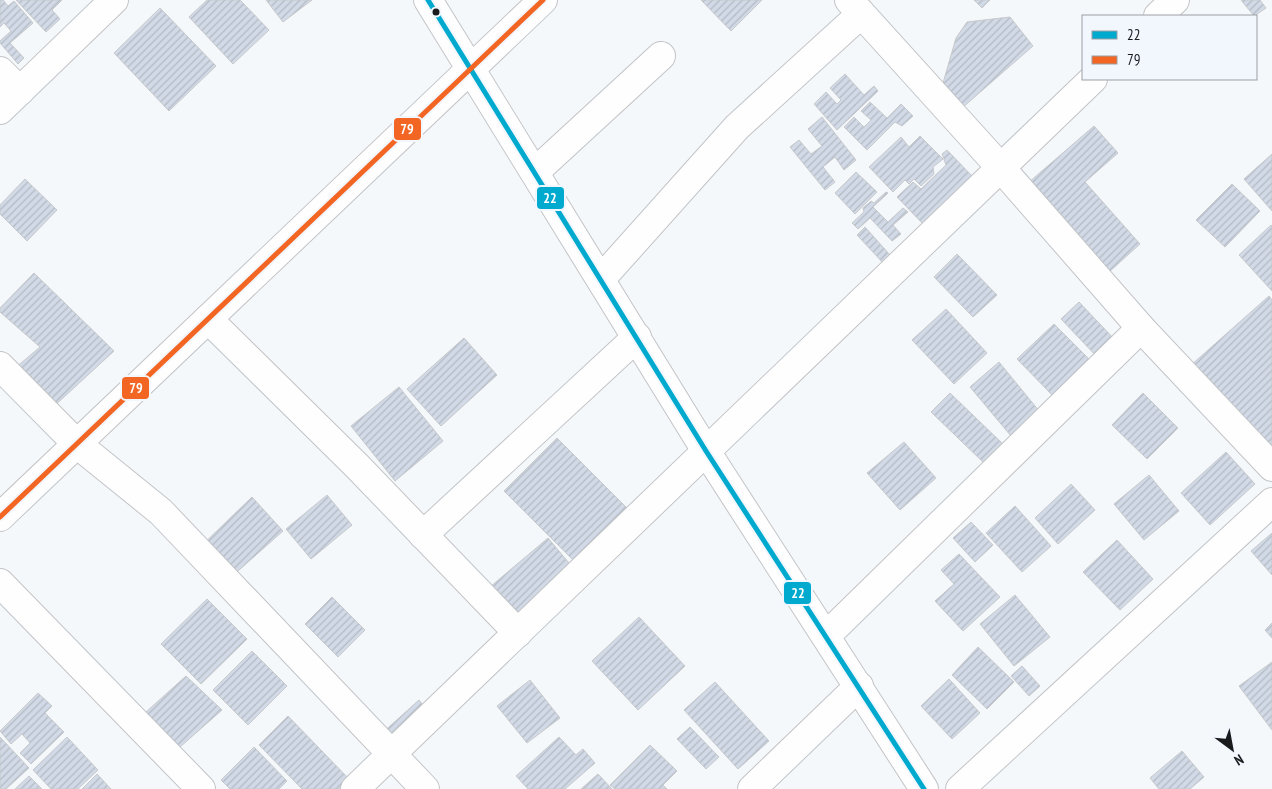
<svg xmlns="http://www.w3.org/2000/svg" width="1272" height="789" viewBox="0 0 1272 789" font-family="'PT Sans Narrow',sans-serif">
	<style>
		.building { fill: url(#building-hatch); stroke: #c7c9cb }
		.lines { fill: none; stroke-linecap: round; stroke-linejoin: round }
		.minor-casing { stroke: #c2c4c7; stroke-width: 30 }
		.minor { stroke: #fefefe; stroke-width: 28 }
		.bus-1-casing { stroke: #f2f7fe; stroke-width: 9 }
		.bus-2-casing { stroke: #f2f7fe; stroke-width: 9 }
		.bus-1 { stroke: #00a9ce; stroke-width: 5 }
		.bus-2 { stroke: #f26522; stroke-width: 5 }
		.bus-dot { fill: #181a1c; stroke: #f2f7fe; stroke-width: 2 }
		.line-badge { stroke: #f2f7fe; stroke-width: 2 }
		.badge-label { font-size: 14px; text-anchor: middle; font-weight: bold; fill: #fff }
	</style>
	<defs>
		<pattern id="building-hatch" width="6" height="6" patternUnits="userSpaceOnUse" patternTransform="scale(1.25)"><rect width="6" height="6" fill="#d1dae6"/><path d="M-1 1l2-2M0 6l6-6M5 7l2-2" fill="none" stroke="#b3bac5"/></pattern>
	</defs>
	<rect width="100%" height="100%" fill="#f5f8fb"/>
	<g class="building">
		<path d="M0,0h3l5,6 6,-5 19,22 -23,20 14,15 -6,6 -18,-21v-2l11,-10 -7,-8 -4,4z"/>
		<path d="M16,0h46l-10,10 8,9 -14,13z"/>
		<path d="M207,0h33l29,30 -36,34 -44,-47z"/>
		<path d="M266,0h46l-29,22z"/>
		<path d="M701,0h61l-31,31z"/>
		<path d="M974,0h16l-8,8z"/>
		<path d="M1241,0h19l6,8 -12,8z"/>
		<path d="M160,8l56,58 -47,45 -55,-58z"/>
		<path d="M1010,17l23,29 -71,62 -19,-25 13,-45 11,-16z"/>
		<path d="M845,74l19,21 10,-9 4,5 -41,39 -23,-26 12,-12 11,12 4,-4 -11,-12z"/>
		<path d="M870,102l17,16 14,-14 12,12 -11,10 -7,-4 -28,28 -23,-23 10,-10 10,10 7,-7 -10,-9z"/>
		<path d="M822,117l34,43 -12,10 -9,-13 -12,10 12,15 -10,8 -35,-43 9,-7 12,14 11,-8 -14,-17z"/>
		<path d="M1094,126l24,27 -33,29 55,62 -32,29 -80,-90z"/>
		<path d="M920,136l23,23 -10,8 1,7 -13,12 -7,-7 -5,5 -4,-4 -12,12 -24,-25 32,-30 8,10z"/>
		<path d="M947,150l26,27 -49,48 -27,-28 16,-15 8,7 25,-24 -4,-11z"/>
		<path d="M1272,154v57l-28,-32z"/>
		<path d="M856,172l21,20 -22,22 -20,-21z"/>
		<path d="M25,179l32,31 -30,31 -27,-27v-9z"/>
		<path d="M1232,184l28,27 -35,36 -29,-27z"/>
		<path d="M886,192l2,1 -15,14 15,15 15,-14 5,4 -15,13 8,9 -9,7 -22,-23 -12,11 -6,-6 12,-11 -1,-4 8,-7 3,2z"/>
		<path d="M1271,225l1,1v65l-33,-36z"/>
		<path d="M865,227l26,29 -7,8 -27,-29z"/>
		<path d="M957,254l40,41 -24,22 -39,-40z"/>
		<path d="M34,273l80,78 -63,58 -37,-40 26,-22 -40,-35v-4z"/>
		<path d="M1269,296l3,4v154l-82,-88z"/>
		<path d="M1079,302l39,41 -18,17 -39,-41z"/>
		<path d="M946,309l41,44 -33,31 -42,-44z"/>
		<path d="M1054,324l38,38 -37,36 -38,-39z"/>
		<path d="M464,338l33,37 -56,51 -34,-37z"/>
		<path d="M999,362l41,50 -29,24 -41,-49z"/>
		<path d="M399,387l44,54 -48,40 -44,-55z"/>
		<path d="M950,393l54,52 -19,19 -54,-52z"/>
		<path d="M1143,393l35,35 -31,31 -35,-34z"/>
		<path d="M557,438l73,73 -53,53 -73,-73z"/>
		<path d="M904,442l32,36 -36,32 -33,-37z"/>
		<path d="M1226,452l29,32 -45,41 -29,-32z"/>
		<path d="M1149,475l30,36 -35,29 -30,-36z"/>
		<path d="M1071,484l24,26 -37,34 -23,-26z"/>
		<path d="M327,495l25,30 -41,34 -25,-30z"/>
		<path d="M252,497l31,34 -54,48 -30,-31z"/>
		<path d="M1015,506l36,40 -29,26 -36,-39z"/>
		<path d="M971,522l22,23 -18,17 -22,-24z"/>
		<path d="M1272,533v42l-21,-24z"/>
		<path d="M548,538l26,31 -57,49 -27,-31z"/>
		<path d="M1117,540l36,39 -33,31 -37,-38z"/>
		<path d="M959,554l41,43 -37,34 -28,-30 19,-17 -13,-14z"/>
		<path d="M1015,595l35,42 -36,29 -34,-42z"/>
		<path d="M332,597l33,33 -27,27 -33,-33z"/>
		<path d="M207,599l40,40 -46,45 -40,-40z"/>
		<path d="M639,617l46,49 -47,44 -46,-49z"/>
		<path d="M1272,623v15l-7,-8z"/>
		<path d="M978,647l36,35 -27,27 -35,-34z"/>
		<path d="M252,651l35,35 -39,39 -35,-35z"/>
		<path d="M1272,662v68l-33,-44z"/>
		<path d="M1022,666l18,20 -11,10 -18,-20z"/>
		<path d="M186,676l36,34 -42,37 -34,-35z"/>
		<path d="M949,679l31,34 -28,26 -31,-33z"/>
		<path d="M530,680l30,38 -33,25 -30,-37z"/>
		<path d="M715,682l54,59 -31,28 -54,-59z"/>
		<path d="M38,693l14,13 -7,7 19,19 -33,32 -11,-11 10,-10 -8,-9 -11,10 -11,-13z"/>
		<path d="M419,700l7,9 -38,34 -8,-8z"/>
		<path d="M288,716l63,65 -9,8h-40l-43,-44z"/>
		<path d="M690,727l29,30 -13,12 -29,-30z"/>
		<path d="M0,737l29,31 -23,21h-6z"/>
		<path d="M67,737l31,33 -20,19h-27l-18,-19z"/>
		<path d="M559,737l17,18 7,-6 12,14 -30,26h-37l-12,-13z"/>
		<path d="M650,745l27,26 -14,14 4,4h-52l-5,-4z"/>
		<path d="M254,747l33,34 -8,8h-49l-9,-9z"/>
		<path d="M1182,751l22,26 -14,12h-31l-9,-11z"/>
		<path d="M97,774l14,15h-29z"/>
		<path d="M598,774l14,15h-31z"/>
		<path d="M29,776l13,13h-27z"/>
	</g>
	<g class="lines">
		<g class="minor-casing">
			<g id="minor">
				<path d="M428,0l278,451 218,338"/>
				<path d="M849,0l152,168 140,160 131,139"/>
				<path d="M1158,16l17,-16"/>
				<path d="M0,71l20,20"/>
				<path d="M0,110l114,-110"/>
				<path d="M535,172l126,-116"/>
				<path d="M601,279l136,-152 124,-113"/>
				<path d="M208,319l149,147 161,167"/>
				<path d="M0,366l77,78 84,68 264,277"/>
				<path d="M0,517l543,-517"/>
				<path d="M423,535l214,-198"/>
				<path d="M0,583l201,206"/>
				<path d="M826,636l315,-308"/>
				<path d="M355,789l738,-710"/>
				<path d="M752,789l107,-103"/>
				<path d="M960,789l312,-287"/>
			</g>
		</g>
		<use href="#minor" class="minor"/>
		<g class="bus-1-casing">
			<path id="bus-1" d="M428,0l278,451 218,338"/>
		</g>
		<g class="bus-2-casing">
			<path id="bus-2" d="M0,517l543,-517"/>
		</g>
		<use href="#bus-1" class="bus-1"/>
		<use href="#bus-2" class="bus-2"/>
	</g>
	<circle class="bus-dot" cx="436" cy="12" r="4.5"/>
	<g class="line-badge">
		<rect x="393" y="117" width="29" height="24" rx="5" fill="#f26522"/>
		<rect x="536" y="186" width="29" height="24" rx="5" fill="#00a9ce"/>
		<rect x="121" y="376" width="29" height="24" rx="5" fill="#f26522"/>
		<rect x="783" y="581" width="29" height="24" rx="5" fill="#00a9ce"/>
	</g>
	<g class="badge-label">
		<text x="407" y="134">79</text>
		<text x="550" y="203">22</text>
		<text x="136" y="393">79</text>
		<text x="798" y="598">22</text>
	</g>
	<rect x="1082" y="15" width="175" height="65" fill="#f2f7fe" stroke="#9b9fa4"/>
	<rect x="1092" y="31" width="25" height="8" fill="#00a9ce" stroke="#9b9fa4"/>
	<text x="1127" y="40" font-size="15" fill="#181a1c">22</text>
	<rect x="1092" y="56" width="25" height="8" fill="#f26522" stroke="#9b9fa4"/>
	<text x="1127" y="65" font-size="15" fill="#181a1c">79</text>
	<g transform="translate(1232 749) rotate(148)" stroke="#f2f7fe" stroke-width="4" paint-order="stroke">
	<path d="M0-4L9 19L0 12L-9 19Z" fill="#181a1c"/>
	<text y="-8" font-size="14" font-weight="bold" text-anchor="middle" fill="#181a1c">N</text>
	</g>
</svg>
